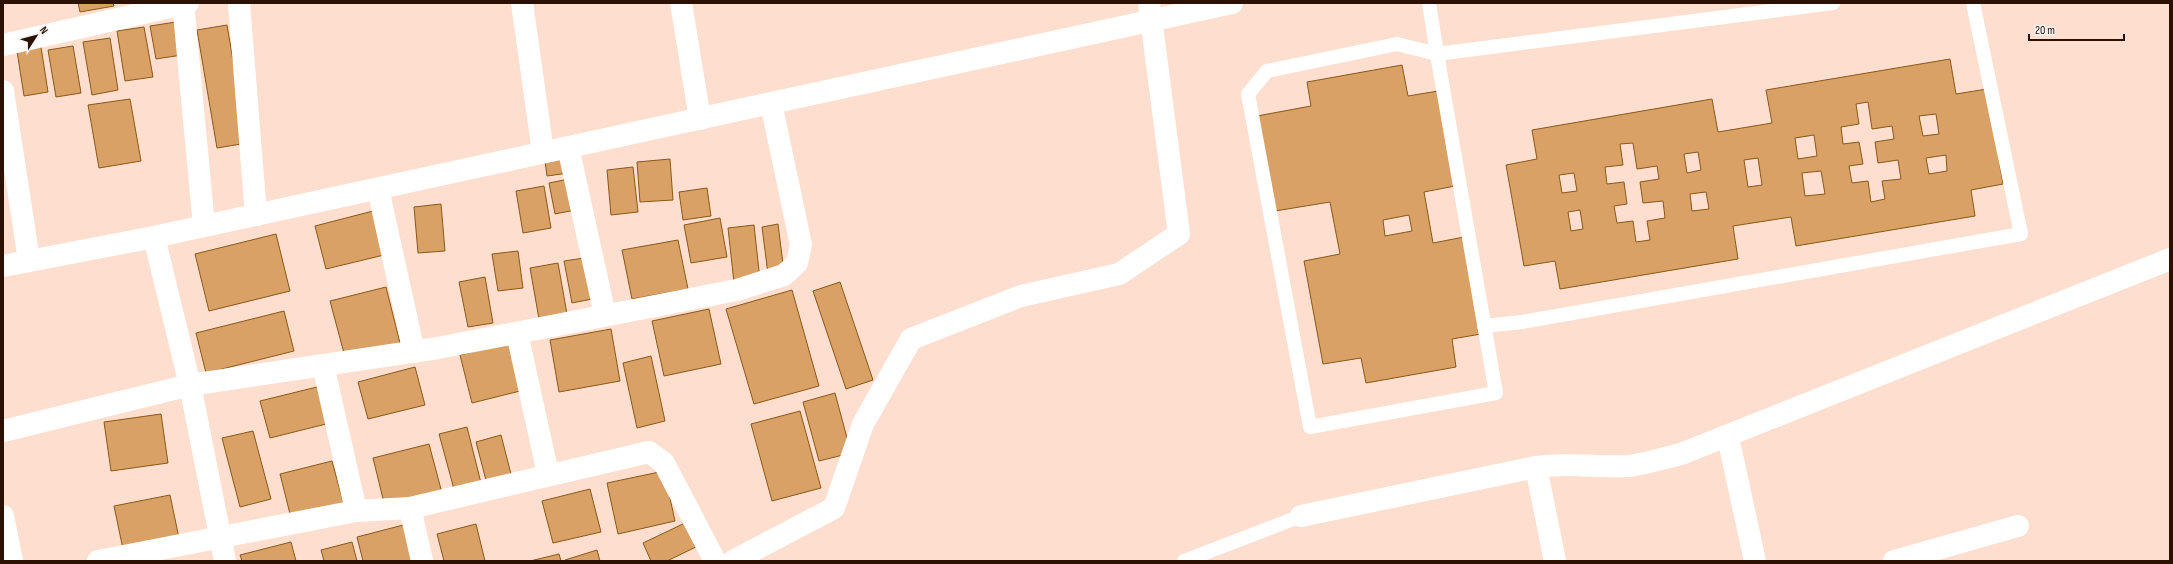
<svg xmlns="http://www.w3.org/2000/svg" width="2173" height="564" viewBox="0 0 2173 564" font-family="'Sofia Sans Condensed',sans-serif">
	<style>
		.building { fill: #d9a165; stroke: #8b5817; fill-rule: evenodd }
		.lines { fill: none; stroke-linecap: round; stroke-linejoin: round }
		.lane { stroke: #fff; stroke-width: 14 }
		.street { stroke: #fff; stroke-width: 22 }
	</style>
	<rect width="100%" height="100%" fill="#fedfcf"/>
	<g class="building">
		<path d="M78,3h35l1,3 -34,6z"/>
		<path d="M176,22l6,33 -26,4 -6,-33z"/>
		<path d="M227,25l20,118 -30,5 -20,-118z"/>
		<path d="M144,27l9,50 -28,4 -8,-50z"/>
		<path d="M110,38l8,52 -26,5 -9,-53z"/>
		<path d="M73,46l8,47 -25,4 -8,-47z"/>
		<path d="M41,47l7,45 -24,4 -7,-45z"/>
		<path d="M1950,59l6,35 31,-5 16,95 -32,6 4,26 -179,30 -5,-29 -58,9 5,33 -178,30 -5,-28 -31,5 -18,-101 31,-6 -5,-29 180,-31 6,33 54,-9 -6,-33zM1868,102l4,27 20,-3 2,13 -19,3 3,21 20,-3 3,19 -19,2 3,18 -14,3 -3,-21 -16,2 -3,-17 14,-2 -4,-22 -16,2 -2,-17 18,-3 -3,-20zM1936,114l3,20 -16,2 -4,-20zM1814,135l3,21 -19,3 -3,-21zM1633,143l4,26 20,-3 2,13 -19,3 3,21 20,-2 2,17 -18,3 3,19 -14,2 -3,-21 -16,2 -3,-17 13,-2 -3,-22 -17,2 -2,-17 18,-2 -3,-21zM1698,152l3,18 -14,3 -3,-19zM1946,155l1,16 -18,3 -3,-16zM1758,158l4,27 -14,2 -4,-27zM1821,171l4,23 -20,2 -3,-23zM1574,173l3,18 -15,2 -3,-18zM1706,192l3,17 -17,2 -2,-17zM1580,210l3,19 -12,2 -3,-19z"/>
		<path d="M1402,65l6,31 30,-5 17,95 -31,6 9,51 31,-6 17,97 -29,5 4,28 -90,16 -5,-25 -38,6 -19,-103 36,-7 -10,-52 -55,9 -18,-95 54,-10 -4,-24zM1409,215l3,16 -27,5 -2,-16z"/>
		<path d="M130,99l11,62 -42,7 -11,-63z"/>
		<path d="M566,151l3,22 -22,3 -3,-22z"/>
		<path d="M670,159l3,41 -33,2 -3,-40z"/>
		<path d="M633,167l5,45 -27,3 -4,-45z"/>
		<path d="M569,179l6,31 -20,4 -6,-31z"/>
		<path d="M544,186l7,42 -28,5 -7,-42z"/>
		<path d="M707,188l4,28 -28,4 -4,-28z"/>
		<path d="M441,204l4,47 -27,2 -4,-46z"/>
		<path d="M373,211l11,44 -58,14 -11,-43z"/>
		<path d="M720,218l7,39 -36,6 -7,-38z"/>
		<path d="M778,224l6,48 -16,2 -6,-47z"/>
		<path d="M754,225l6,55 -26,3 -6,-55z"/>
		<path d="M276,234l14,57 -81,20 -14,-57z"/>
		<path d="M678,240l10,49 -56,10 -10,-49z"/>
		<path d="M518,251l5,37 -25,3 -6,-37z"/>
		<path d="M584,258l8,41 -20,4 -8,-42z"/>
		<path d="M558,263l9,51 -28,5 -9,-51z"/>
		<path d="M485,277l8,46 -25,4 -9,-45z"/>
		<path d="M840,282l33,98 -27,9 -33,-98z"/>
		<path d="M386,287l14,56 -55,14 -15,-56z"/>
		<path d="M792,290l27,96 -65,18 -28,-95z"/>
		<path d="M709,309l12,55 -57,12 -12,-55z"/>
		<path d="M284,311l10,40 -88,22 -10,-40z"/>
		<path d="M611,329l9,52 -61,11 -9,-52z"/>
		<path d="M511,342l13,48 -52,13 -12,-48z"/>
		<path d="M651,356l14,65 -28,7 -14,-65z"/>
		<path d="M415,367l10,38 -57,14 -10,-37z"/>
		<path d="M321,386l9,37 -60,15 -10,-37z"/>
		<path d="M835,393l16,60 -32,8 -16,-59z"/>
		<path d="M800,411l21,77 -49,13 -21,-77z"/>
		<path d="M161,414l7,49 -57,8 -7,-49z"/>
		<path d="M467,427l15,60 -27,6 -16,-59z"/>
		<path d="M253,431l18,68 -31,8 -18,-69z"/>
		<path d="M501,435l11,43 -25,6 -11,-42z"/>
		<path d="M429,444l13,49 -57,14 -12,-49z"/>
		<path d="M332,461l13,48 -53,13 -12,-48z"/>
		<path d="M664,471l11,50 -57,13 -11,-51z"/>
		<path d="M590,489l11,43 -48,11 -11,-42z"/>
		<path d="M170,495l10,48 -56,11 -10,-48z"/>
		<path d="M687,522l11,24 -31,15h-16l-8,-18z"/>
		<path d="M411,523l9,38h-57l-6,-24z"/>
		<path d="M476,524l9,37h-41l-7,-27z"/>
		<path d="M291,542l5,19h-54l-2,-6z"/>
		<path d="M352,542l5,19h-33l-3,-11z"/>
		<path d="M597,550l3,11h-34l-1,-1z"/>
		<path d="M559,554l2,7h-31z"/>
	</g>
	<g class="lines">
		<g class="lane">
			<path d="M1429,3l8,51 396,-51"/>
			<path d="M1397,44l40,10 59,339 -186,34 -62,-333 19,-23z"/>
			<path d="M1484,326l38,-4 499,-88 -48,-231"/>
			<path d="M1184,561l117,-45"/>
		</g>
		<g class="street">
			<path d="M183,3l21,223"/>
			<path d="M239,3l17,212"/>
			<path d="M522,3l21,149"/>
			<path d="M681,3l19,116"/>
			<path d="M3,45l185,-42"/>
			<path d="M3,91l26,169"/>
			<path d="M568,147l37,168"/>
			<path d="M378,189l36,163"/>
			<path d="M154,237l36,148 35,176"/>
			<path d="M3,266l151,-29 1078,-234"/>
			<path d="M517,333l31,141"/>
			<path d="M323,365l33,146"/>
			<path d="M3,431l187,-46 248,-37 299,-58 47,-15 13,-12 4,-18 -30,-142"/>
			<path d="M1728,437l27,124"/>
			<path d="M1536,467l19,94"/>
			<path d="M410,508l12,53"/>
			<path d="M3,516l9,45"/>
			<path d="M1301,516l235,-49c30,-5 62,1 93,-1 17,-2 35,-8 52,-12l489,-195"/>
			<path d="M98,561l258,-50 54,-3 239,-56 15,11 51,98"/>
			<path d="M733,561l101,-53 29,-84 48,-85 110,-43 98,-22 60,-40 -30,-231"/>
			<path d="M1894,561l124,-35"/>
		</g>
	</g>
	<rect width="2173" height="564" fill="none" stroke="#2c1103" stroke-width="8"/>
	<g transform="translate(36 36) rotate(54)" stroke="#f3f3f3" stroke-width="3" paint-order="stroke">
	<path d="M0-3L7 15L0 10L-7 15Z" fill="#2c1103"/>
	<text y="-6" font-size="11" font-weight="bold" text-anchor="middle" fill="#2c1103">N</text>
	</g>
	<path d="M2029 34v6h95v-6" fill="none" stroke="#2c1103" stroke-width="2"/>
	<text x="2035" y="34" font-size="12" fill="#2c1103" stroke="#f3f3f3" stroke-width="3" paint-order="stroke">20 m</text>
</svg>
